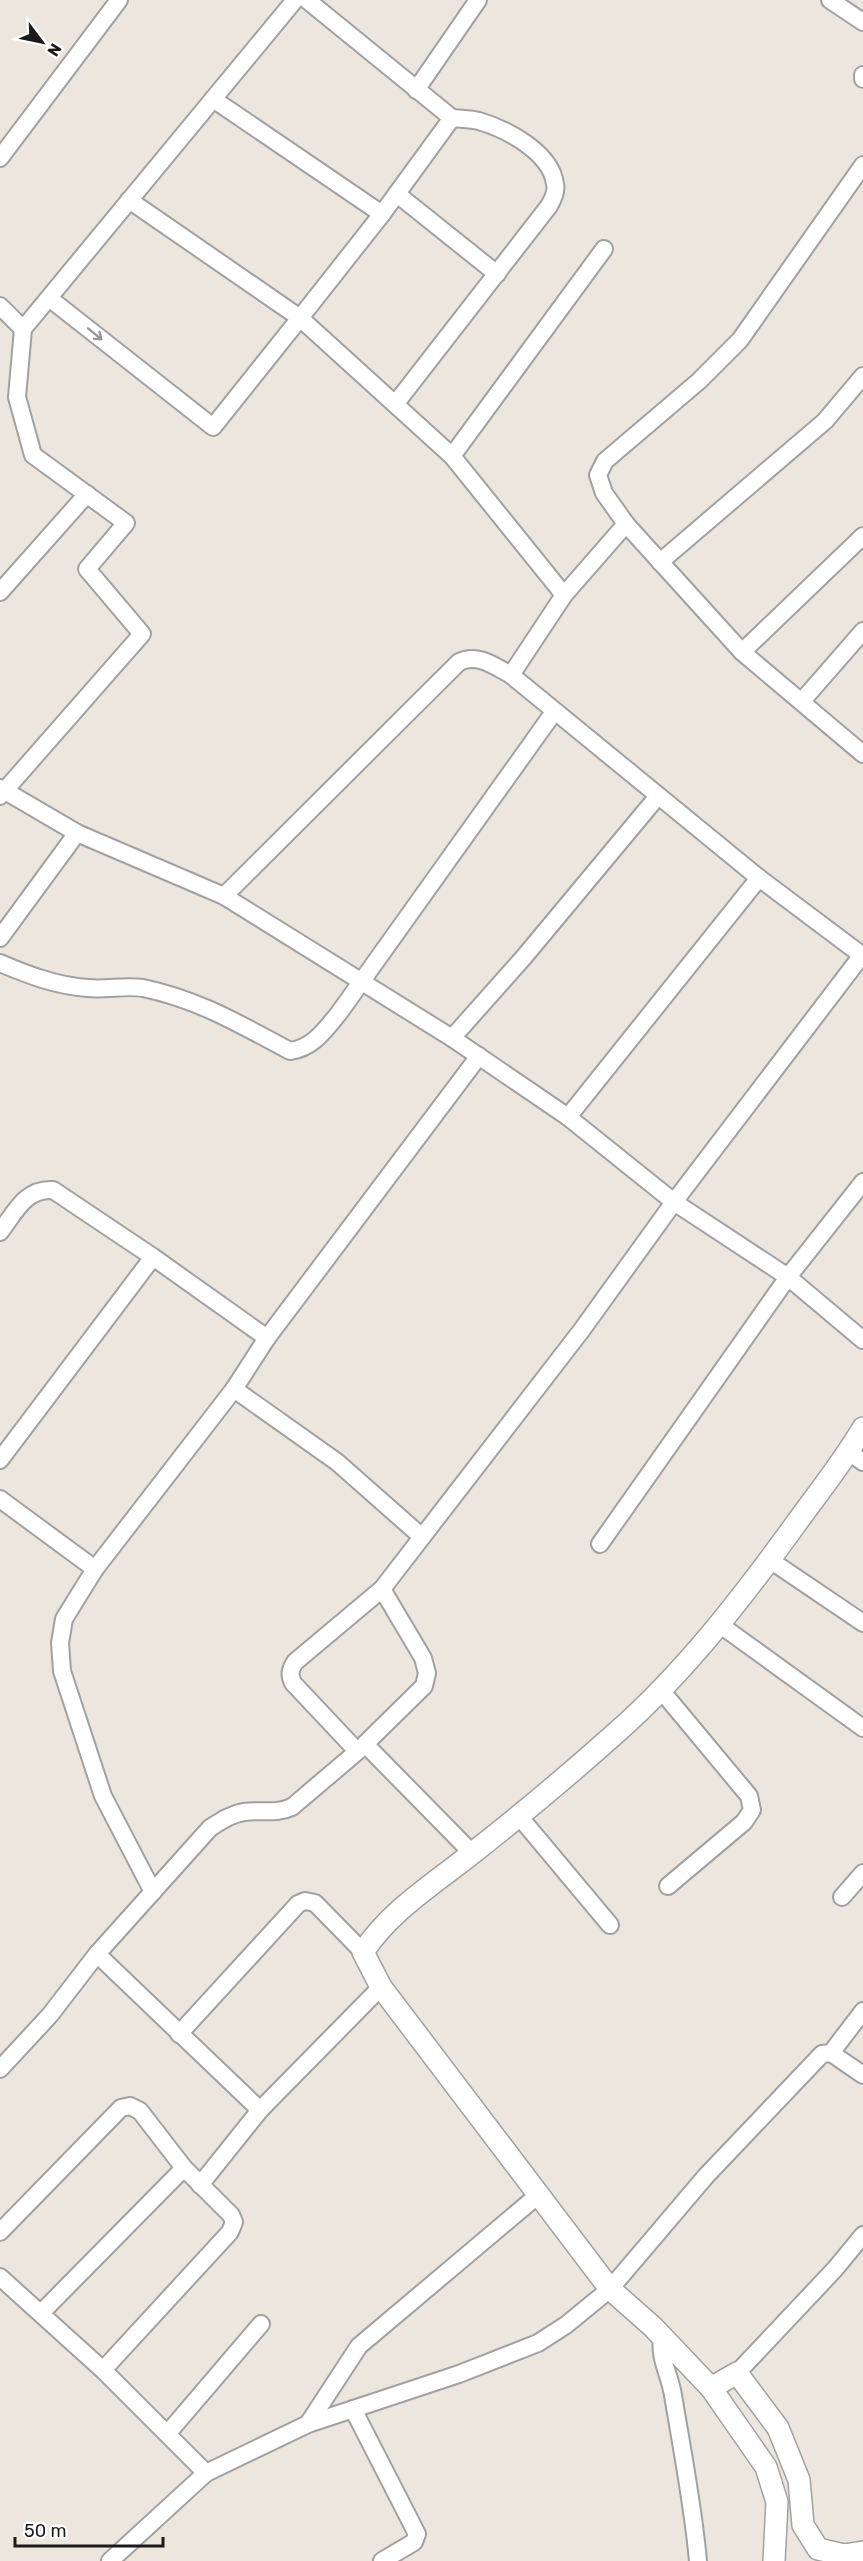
<svg xmlns="http://www.w3.org/2000/svg" width="863" height="2561" viewBox="0 0 863 2561" font-family="Rubik,sans-serif">
	<style>
		.lines { fill: none; stroke-linecap: round; stroke-linejoin: round }
		.minor-casing { stroke: #a1a1a1; stroke-width: 20 }
		.tertiary-casing { stroke: #a1a1a1; stroke-width: 24 }
		.minor { stroke: #fff; stroke-width: 16 }
		.tertiary { stroke: #fff; stroke-width: 21 }
		.oneway { stroke: #989898 }
	</style>
	<rect width="100%" height="100%" fill="#ece6df"/>
	<g class="lines">
		<g class="minor-casing">
			<g id="minor">
				<path d="M307,0l145,118c9,1 19,1 27,3 27,8 72,31 76,63 2,7 -2,15 -6,22l-153,197"/>
				<path d="M830,0l33,22"/>
				<path d="M863,75v4"/>
				<path d="M416,90l62,-90"/>
				<path d="M213,99l169,115"/>
				<path d="M452,118l-70,96 -82,104 152,138 112,139"/>
				<path d="M0,158l119,-158"/>
				<path d="M863,165l-123,175 -41,41 -94,80 -7,14 6,18 22,31 116,128 121,102"/>
				<path d="M397,194l100,80"/>
				<path d="M49,298l164,129 87,-109 -171,-118"/>
				<path d="M0,306l23,23"/>
				<path d="M452,456l152,-207"/>
				<path d="M660,562l165,-141 38,-45"/>
				<path d="M0,592l87,-98"/>
				<path d="M742,652l121,-116"/>
				<path d="M511,675l53,-80 62,-71"/>
				<path d="M802,701l61,-70"/>
				<path d="M0,788l77,45 147,63 228,142 116,79 106,85 114,75 75,63"/>
				<path d="M0,796l142,-162 -55,-65 39,-46 -93,-68 -16,-58 6,-68 272,-329"/>
				<path d="M224,896l235,-234c19,-9 35,4 52,13l248,203 104,78"/>
				<path d="M0,938l77,-105"/>
				<path d="M0,963c28,12 57,23 88,25 18,2 37,-3 55,0 57,12 96,36 147,63 23,-3 35,-21 49,-38l215,-301"/>
				<path d="M452,1038l72,-81 134,-161"/>
				<path d="M568,1117l191,-239"/>
				<path d="M0,1232c15,-19 25,-44 53,-42l100,67 114,81"/>
				<path d="M234,1389l103,73 85,75"/>
				<path d="M849,1452l14,10"/>
				<path d="M0,1460l153,-203"/>
				<path d="M0,1499l95,70"/>
				<path d="M600,1544l188,-267 75,-95"/>
				<path d="M770,1560l93,63"/>
				<path d="M382,1589l41,69 4,15 -3,13 -59,58 107,109"/>
				<path d="M719,1624l144,104"/>
				<path d="M660,1689l89,107 3,14 -8,12 -76,64"/>
				<path d="M357,1751l-64,-68c-4,-9 -3,-13 2,-21l87,-73 199,-258 93,-129 188,-247"/>
				<path d="M518,1815l92,110"/>
				<path d="M153,1892l-50,-96 -41,-125 -2,-28 4,-24 31,-50 139,-180 33,-51 212,-282"/>
				<path d="M842,1897l21,-24"/>
				<path d="M97,1954l113,-126c11,-7 21,-14 34,-16 18,-3 30,3 48,-5l73,-62"/>
				<path d="M179,2034l119,-130 7,-3 10,2 48,49"/>
				<path d="M831,2053l32,-42"/>
				<path d="M0,2069l50,-54 47,-61 163,156 -60,75"/>
				<path d="M260,2110l121,-123"/>
				<path d="M0,2232l121,-124 9,-2 10,5 44,57 47,47 3,7 -4,10 -127,138"/>
				<path d="M0,2277l103,93 103,103"/>
				<path d="M41,2313l143,-145"/>
				<path d="M662,2336c-3,24 7,36 11,59 9,55 20,110 25,166"/>
				<path d="M737,2373l98,-104 28,-34"/>
				<path d="M353,2409l64,125 -3,8 -32,19"/>
				<path d="M308,2424l51,-78 178,-150"/>
				<path d="M168,2433l93,-109"/>
				<path d="M110,2561l96,-88 102,-49 151,-50 79,-31 28,-18 44,-36 96,-113 116,-122 9,-1 32,22"/>
			</g>
		</g>
		<g class="tertiary-casing">
			<g id="tertiary">
				<path d="M711,2388l26,-15 41,55 21,52 4,45 15,24 26,6 19,-3"/>
				<path d="M774,2561l3,-59 -11,-35 -55,-79 -58,-61 -43,-38 -229,-302 -18,-35c27,-41 69,-67 107,-97 50,-39 100,-81 147,-123 68,-60 125,-134 178,-207 23,-32 48,-63 68,-97"/>
			</g>
		</g>
		<use href="#minor" class="minor"/>
		<use href="#tertiary" class="tertiary"/>
	</g>
	<defs><path id="oneway-shaft" d="M-6 0H5M1.5-3L5.5 0L1.5 3" fill="none" stroke-width="1.6" stroke-linecap="round" stroke-linejoin="round" transform="scale(1.5)"/></defs>
	<use class="oneway" href="#oneway-shaft" transform="translate(95 334) rotate(39)"/>
	<g transform="translate(42 42) rotate(122)" stroke="#ffffff" stroke-width="4.5" paint-order="stroke">
	<path d="M0-4.5L10 22L0 15L-10 22Z" fill="#1a1a1a"/>
	<text y="-9" font-size="16" font-weight="bold" text-anchor="middle" fill="#1a1a1a">N</text>
	</g>
	<path d="M15 2537v9h148v-9" fill="none" stroke="#1a1a1a" stroke-width="3"/>
	<text x="24" y="2537" font-size="18" fill="#1a1a1a" stroke="#ffffff" stroke-width="4.5" paint-order="stroke">50 m</text>
</svg>
